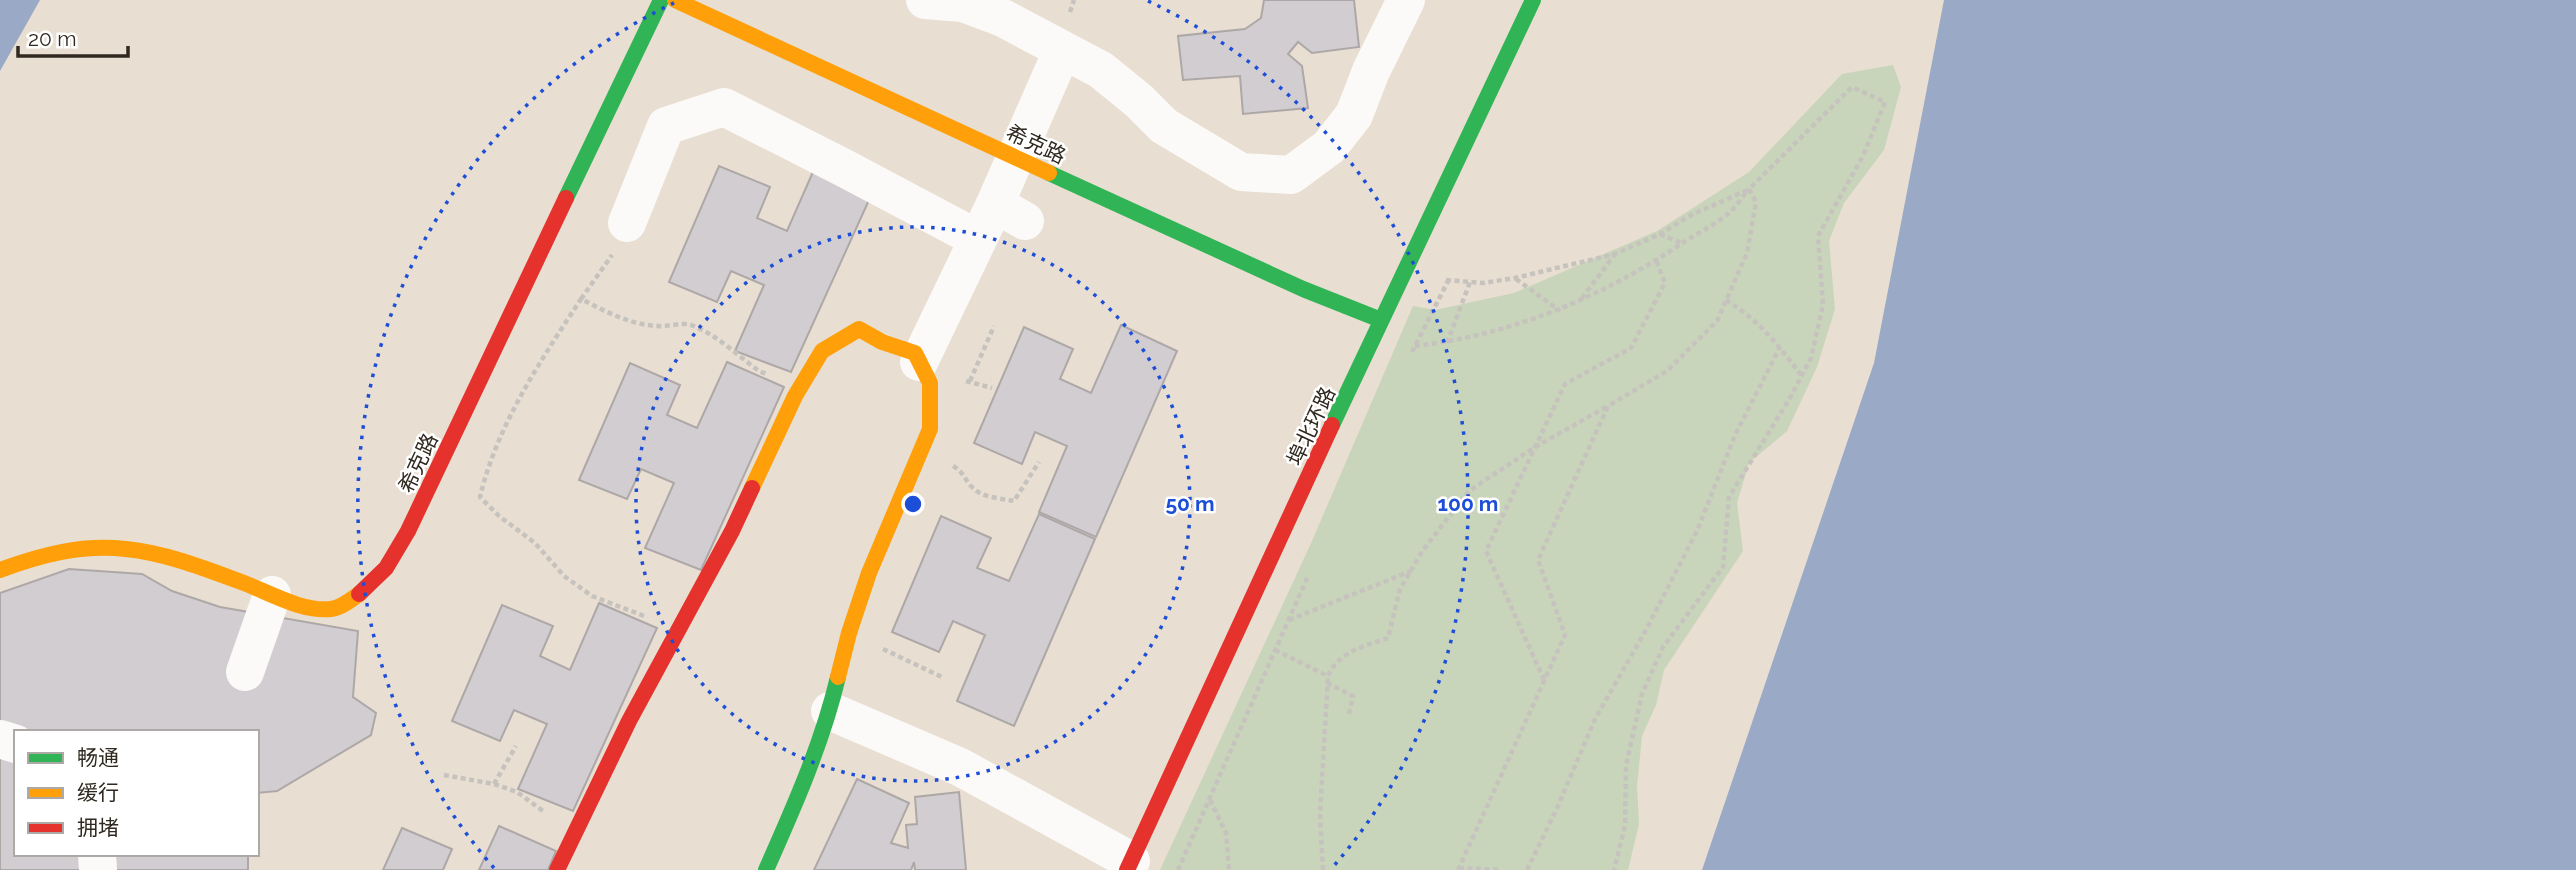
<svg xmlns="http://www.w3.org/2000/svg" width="2576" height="870" viewBox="0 0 2576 870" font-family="Raleway,'Noto Sans SC',sans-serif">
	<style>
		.green { fill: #c8d5ba }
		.water { fill: #99a9c6 }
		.building { fill: #d2cdd1; stroke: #ada8a7; stroke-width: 2 }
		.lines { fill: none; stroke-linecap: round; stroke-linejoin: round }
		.path { stroke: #c6c2be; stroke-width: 4.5; stroke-dasharray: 5 3.5; stroke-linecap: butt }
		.street { stroke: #fcfaf8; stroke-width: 38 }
		.fast { stroke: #30b455; stroke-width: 16 }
		.slow { stroke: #ff9f0a; stroke-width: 16 }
		.jam { stroke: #e5322d; stroke-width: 16 }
		.ring { fill: none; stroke: #1d4ed8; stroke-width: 3.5; stroke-dasharray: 3.5 7 }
		.labels { text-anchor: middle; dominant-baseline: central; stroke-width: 5; stroke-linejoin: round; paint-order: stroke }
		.street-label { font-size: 21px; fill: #302920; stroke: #fff }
		.centre { fill: #1d4ed8; stroke: #fff; stroke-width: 3.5 }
		.ring-label { font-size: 21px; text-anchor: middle; font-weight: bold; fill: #1d4ed8; stroke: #fff; stroke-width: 5; stroke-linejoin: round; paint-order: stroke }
	</style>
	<rect width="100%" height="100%" fill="#e8ded1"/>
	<path class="green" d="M1893,65l8,22 -17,63 -40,53 -15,38 6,68 -18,58 -30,64 -38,32 -12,40 6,48 -79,119 -8,35 -14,31 -5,50 2,38 -11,46h-468l152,-329 101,-235 22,4 79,-17 143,-62 92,-59 93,-98z"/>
	<g class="water">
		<path d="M0,0h40l-40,71z"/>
		<path d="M1944,0h632v870h-874l172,-507z"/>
	</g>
	<g class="building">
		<path d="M1264,0h90l5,47 -47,6 -14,-11 -10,12 14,12 6,42 -65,6 -3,-38 -57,4 -5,-44 67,-7 16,-11z"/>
		<path d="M816,165l58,24 -83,183 -56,-21 29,-66 -33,-14 -14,31 -48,-20 50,-116 51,21 -13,31 30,13z"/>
		<path d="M1121,325l56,26 -81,186 -57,-25 28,-66 -32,-14 -13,32 -48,-21 50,-116 49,22 -13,30 31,14z"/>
		<path d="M727,362l57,25 -83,183 -56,-22 29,-65 -33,-14 -14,30 -48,-19 51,-117 50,22 -13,30 30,13z"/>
		<path d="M1039,514l56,25 -81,187 -57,-25 28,-66 -32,-14 -14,31 -47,-20 49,-116 50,22 -14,30 32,13z"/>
		<path d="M69,569l73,5 30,17 48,16 138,24 -5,66 23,16 -5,22 -94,56 -20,2v-61h-241v122h232v16h-248v-277z"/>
		<path d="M599,603l58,25 -84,183 -55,-22 29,-65 -33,-14 -14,31 -48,-20 50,-116 51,21 -13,30 30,14z"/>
		<path d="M857,779l52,24 -18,40 17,5 -2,-23 11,-1 -2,-27 44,-5 7,78h-51l-1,-8 -3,8h-97z"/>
		<path d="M499,826l57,25 -8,19h-69z"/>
		<path d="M402,828l50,21 -9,21h-60z"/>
	</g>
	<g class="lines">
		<g class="path">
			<path d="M1070,12l4,-12"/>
			<path d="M1660,234l21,9"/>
			<path d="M1516,279l44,32"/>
			<path d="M1446,280l37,3 32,-5 100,-24 45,-20 33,-20 55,-24"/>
			<path d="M1582,298l33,-44"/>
			<path d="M581,299l31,-44"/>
			<path d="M1726,300c35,22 51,44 76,76"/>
			<path d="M1447,343l23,-61"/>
			<path d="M1415,346c95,-11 183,-47 263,-100 16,-11 35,-20 50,-32 8,-7 14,-17 21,-25"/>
			<path d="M1412,352l36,-71"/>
			<path d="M966,381l26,7"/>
			<path d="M970,381l24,-55"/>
			<path d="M953,466c10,5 11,13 19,21 10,11 28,11 42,14l25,-39"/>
			<path d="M644,616l-52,-20 -28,-20 -29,-33 -36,-27 -19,-19c17,-72 61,-137 101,-198 24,12 49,26 77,27 10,1 23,-4 33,-1 25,9 47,31 68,46l7,3"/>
			<path d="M1289,620l122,-49"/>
			<path d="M883,649l59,28"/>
			<path d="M1275,650l53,26c10,-24 36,-30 60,-38l12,-49 23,-39 46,-59 66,-44 73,-41"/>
			<path d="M1544,680l-58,-129 79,-167 66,-36 34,-65 -9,-23"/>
			<path d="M1327,683l26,13 -4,18"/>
			<path d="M444,775l50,9 23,8 26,19"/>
			<path d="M494,784l22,-38"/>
			<path d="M1210,800l16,33 3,36"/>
			<path d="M1459,868l42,2"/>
			<path d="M1178,870l130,-294"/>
			<path d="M1323,870l-3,-55 8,-139"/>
			<path d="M1458,870l107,-235 -27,-75 70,-154 59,-35 50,-50 30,-68 9,-51 -7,-13 103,-102 33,15 -22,54 -45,80 5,69 -12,53 -21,40 -61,99 -6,70 -60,80 -21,47 -16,71 -1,61 -11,44"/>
			<path d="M1527,870l31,-64 37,-87 51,-89 51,-99 38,-96 45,-88"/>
		</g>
		<g class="street">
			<path d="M925,0l38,3 40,15 98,52 38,31 25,25 77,46 50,3 38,-28 25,-32 17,-44 35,-71"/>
			<path d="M995,204l30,17"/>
			<path d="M627,223l39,-97 58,-19 122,62 132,70"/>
			<path d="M919,362l76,-158 67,-153"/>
			<path d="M245,672l27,-77"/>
			<path d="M830,711l130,56 171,94"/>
			<path d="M0,739l16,5"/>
			<path d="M97,854l1,16"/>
		</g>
		<g class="fast">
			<path d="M1049,173l254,116 78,31"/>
			<path d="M566,198l95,-198"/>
			<path d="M1332,425l201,-425"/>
			<path d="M766,870c28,-63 56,-126 72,-193"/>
		</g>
		<g class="slow">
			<path d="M675,0l374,173"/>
			<path d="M752,488l43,-92 27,-45 37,-22 23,13 33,11 15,30v46l-61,144 -20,60 -11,44"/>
			<path d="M0,570c41,-15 81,-26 126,-21 40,4 80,20 118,34 26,10 58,29 87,26 10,-1 20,-9 28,-15"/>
		</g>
		<g class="jam">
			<path d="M359,594l27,-26 22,-37 158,-333"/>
			<path d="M557,870l72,-149 103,-190 20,-43"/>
			<path d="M1127,870l205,-445"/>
		</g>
	</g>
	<g class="ring">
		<circle cx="913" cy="504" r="277"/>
		<path d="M494 868A555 555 0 0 1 678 1M1148 1A555 555 0 0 1 1332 868"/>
	</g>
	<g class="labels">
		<g class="street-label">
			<text transform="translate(1036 144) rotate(25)">希克路</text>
			<text transform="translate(1311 426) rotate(-65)">埠北环路</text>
			<text transform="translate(418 463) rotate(-65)">希克路</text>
		</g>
	</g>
	<circle cx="913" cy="504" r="10" class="centre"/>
	<g class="ring-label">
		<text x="1190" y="511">50 m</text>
		<text x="1468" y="511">100 m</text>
	</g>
	<rect x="14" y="730" width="245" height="126" fill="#ffffff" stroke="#aca9a6" stroke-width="2"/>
	<rect x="28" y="753" width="35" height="10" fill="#30b455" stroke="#aca9a6" stroke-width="2"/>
	<text x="77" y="765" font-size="21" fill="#302920">畅通</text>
	<rect x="28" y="788" width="35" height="10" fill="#ff9f0a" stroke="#aca9a6" stroke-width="2"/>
	<text x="77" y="800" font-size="21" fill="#302920">缓行</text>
	<rect x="28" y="823" width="35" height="10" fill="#e5322d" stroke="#aca9a6" stroke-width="2"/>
	<text x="77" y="835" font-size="21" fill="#302920">拥堵</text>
	<path d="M18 46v10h110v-10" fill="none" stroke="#302920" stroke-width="3.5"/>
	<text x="28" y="46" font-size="21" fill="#302920" stroke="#ffffff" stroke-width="5" paint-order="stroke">20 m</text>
</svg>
